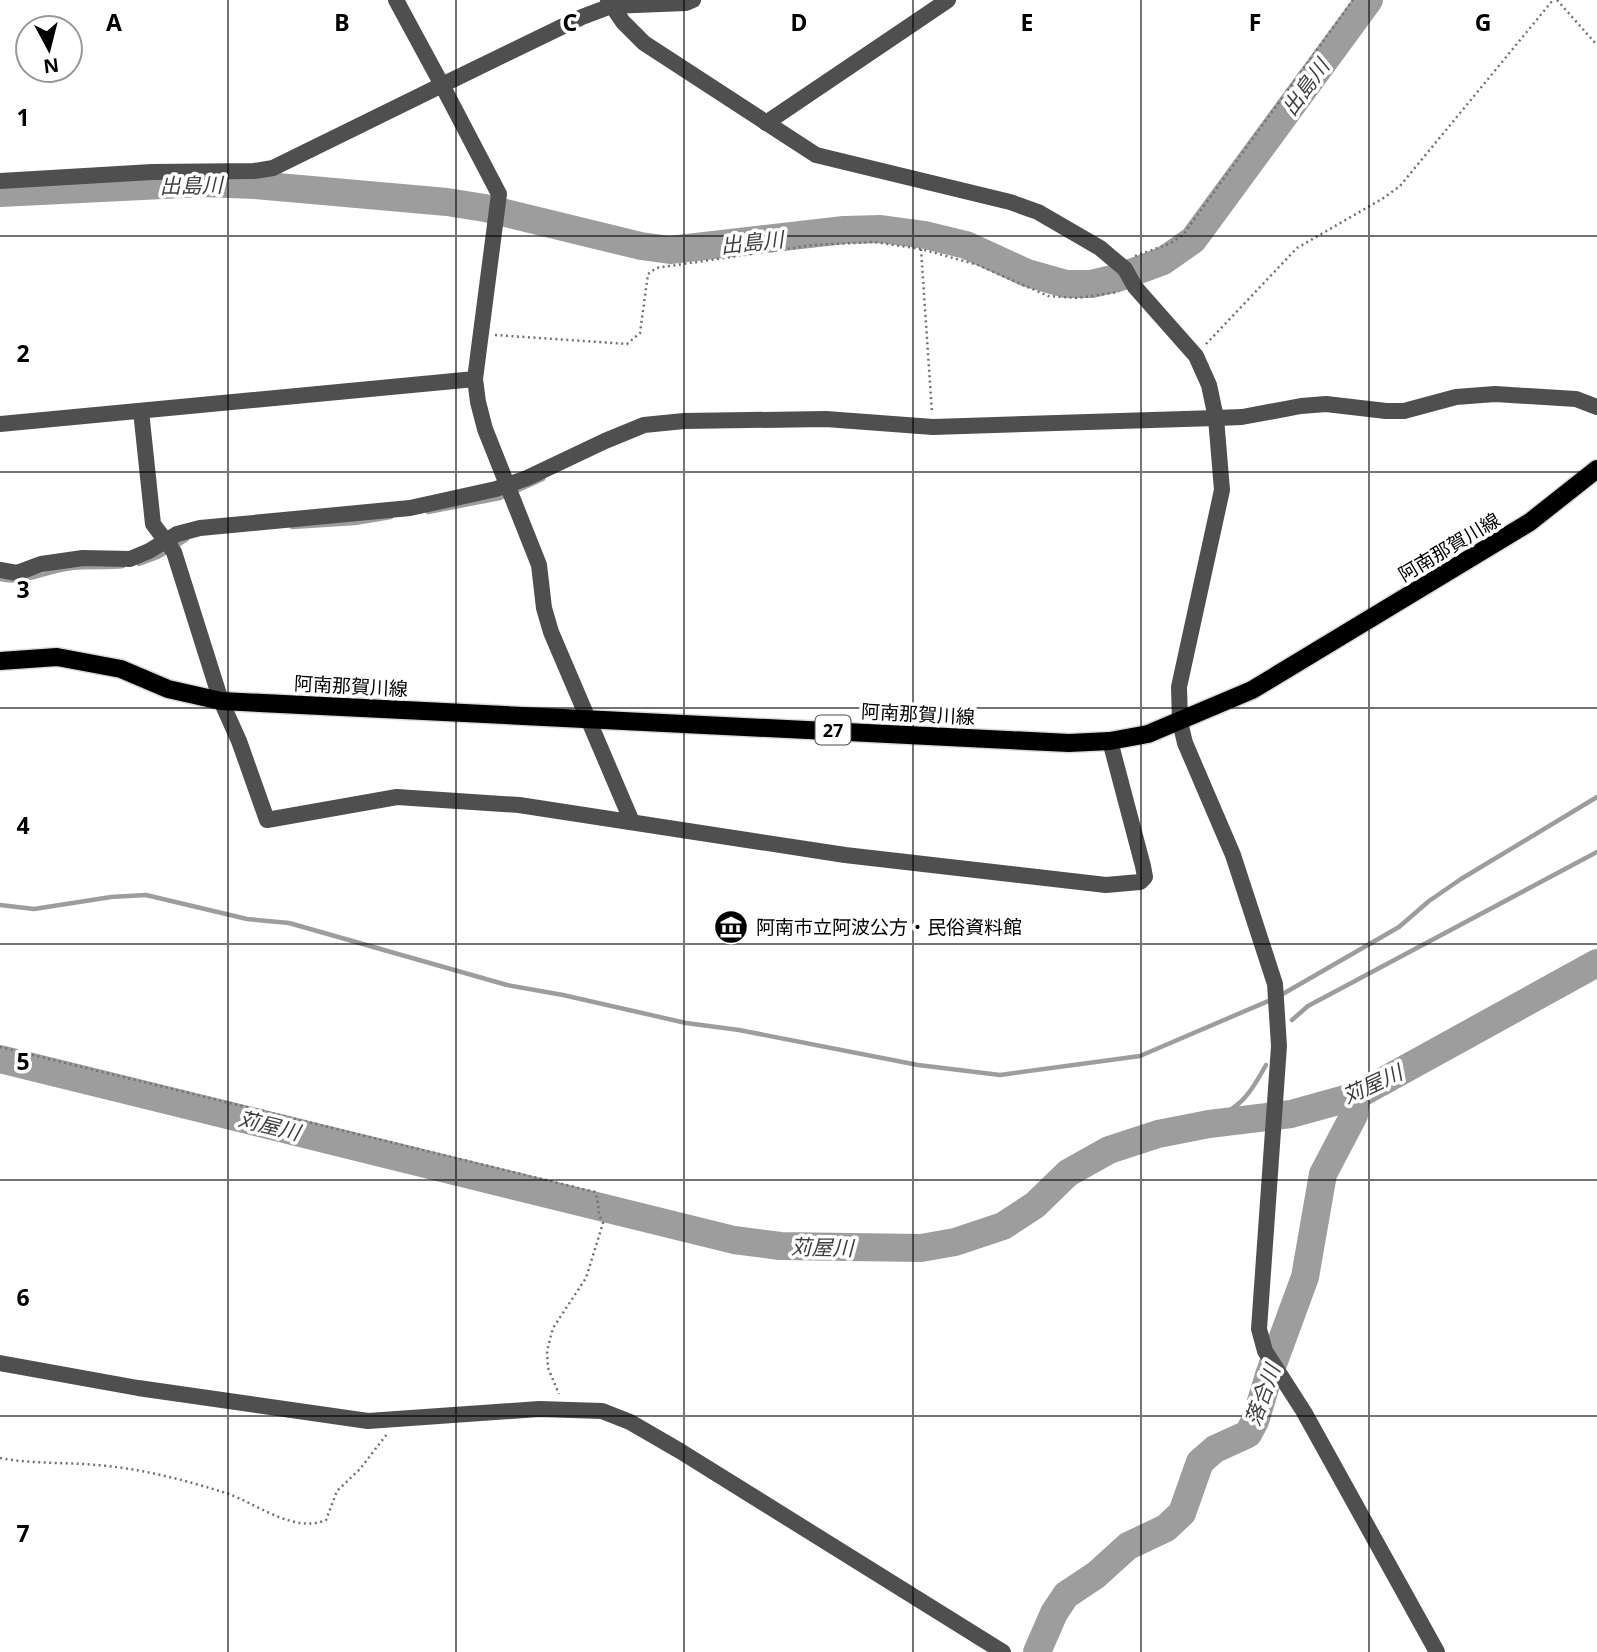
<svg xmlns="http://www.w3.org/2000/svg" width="1597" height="1652" viewBox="0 0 1597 1652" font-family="'Noto Sans','Noto Sans JP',sans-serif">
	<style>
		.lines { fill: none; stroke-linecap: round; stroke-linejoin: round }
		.stream { stroke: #9d9d9d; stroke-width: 4.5 }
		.river { stroke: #9d9d9d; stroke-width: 28 }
		.major-casing { stroke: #dbdbdb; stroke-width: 21 }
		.path { stroke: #717171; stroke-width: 2.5; stroke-dasharray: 2 3.5; stroke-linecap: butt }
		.minor { stroke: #4f4f4f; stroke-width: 16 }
		.major { stroke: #000; stroke-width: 18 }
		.grid { fill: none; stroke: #000; stroke-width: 2; stroke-opacity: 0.55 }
		.labels { text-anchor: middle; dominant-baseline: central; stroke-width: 7; stroke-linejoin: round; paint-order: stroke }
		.shield { fill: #fff; stroke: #4c4c4c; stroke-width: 2 }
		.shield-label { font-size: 18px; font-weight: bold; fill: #000 }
		.street-label { font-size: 19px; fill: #000; stroke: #fff }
		.poi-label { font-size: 19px; fill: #000; stroke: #fff; text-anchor: start }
		.water-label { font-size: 21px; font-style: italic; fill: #3e3e3e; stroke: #fff }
		.grid-label { font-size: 23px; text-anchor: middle; font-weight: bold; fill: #000; stroke: #fff; stroke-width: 7; stroke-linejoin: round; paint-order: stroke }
	</style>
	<rect width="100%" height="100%" fill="#fff"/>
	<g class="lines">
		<g class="stream">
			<path d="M428,512l72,-14 43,-19"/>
			<path d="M292,527l63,-4 36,-6"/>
			<path d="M139,564l19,-7 29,-18"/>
			<path d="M0,579c24,6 48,-9 72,-11 17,-2 34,0 51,-2"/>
			<path d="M0,905l34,4 77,-12 35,-2 101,24 42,4 218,62 56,10 123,28 53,7 179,35 82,10 140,-19 133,-57"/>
			<path d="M1281,995l118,-68 30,-26 32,-22 136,-82"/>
			<path d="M1292,1020l16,-14 289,-154"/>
			<path d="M1209,1124c33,-20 39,-26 57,-59"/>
		</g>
		<g class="river">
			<path d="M0,193l203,-10 52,2 192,17 38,6 156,38 29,4 174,-20 37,-1 44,6 41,10 61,28 39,11h25l26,-6 46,-17 30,-21 176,-240"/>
			<path d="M0,1059l734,181 46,6 141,2 34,-6 48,-16 32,-21 33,-32 41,-23 49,-16 51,-10 82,-10 65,-18 241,-133"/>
			<path d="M1037,1652l17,-39 12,-18 30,-20 32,-29 38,-18 16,-15 18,-51 15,-13 33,-15 7,-13 14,-46 36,-98 18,-103 31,-59 2,-19"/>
		</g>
		<g class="major-casing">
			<path id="major" d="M0,661l57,-4 64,12 47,20 53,12 848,42 41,-2 38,-7 104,-44 278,-168 67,-53"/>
		</g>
		<g class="path">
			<path d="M1557,0l40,45"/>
			<path d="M921,249l11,164"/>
			<path d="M1135,256l34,-12 14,-9 170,-235"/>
			<path d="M495,335l132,9 13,-11 8,-59 8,-6 157,-23 61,-3 47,7 57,16 70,31 29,2 42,-6"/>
			<path d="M1206,344l91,-96 85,-49 18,-13 153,-186"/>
			<path d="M0,1047l595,145c5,11 1,20 8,31l-17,55 -33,50 -6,23 1,17 11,26"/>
			<path d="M0,1458c32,6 63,4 96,7 43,3 89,15 130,28 30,10 68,41 100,27l11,-29 23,-22 27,-35"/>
		</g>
		<g class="minor">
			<path d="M396,0l46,85 140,-68 29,-11 75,-3 7,-3"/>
			<path d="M608,0l15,22 21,21 172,112 194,47 28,10 62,36 25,21 10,18 61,69 13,29 7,33 6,72 -43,197 1,35 5,21 48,112 42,129 4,62 -20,283 6,22 39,61 133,240"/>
			<path d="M766,123l182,-123"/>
			<path d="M0,181l152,-9 102,-1 19,-3 169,-83 57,109 -24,185 3,23 7,27 54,136 5,43 7,24 81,190"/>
			<path d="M141,411l12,113 21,28 47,149 18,40 28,79 130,-23 122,8 326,50 261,30 34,-3 5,-5 -2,-11 -33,-125"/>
			<path d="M0,424l475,-45"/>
			<path d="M0,570l17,3 24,-9 42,-6 47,1 19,-8 28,-17 23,-6 210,-20 86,-19 31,-11 78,-37 39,-16 40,-4 142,-2 107,8 283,-9 26,-1 59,-11 25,-2 60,7h18l52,-14 39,-3 81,5 21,8"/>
			<path d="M0,1363l138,25 230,33 171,-12 63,2 28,11 50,29 323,201"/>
		</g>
		<use href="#major" class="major"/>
	</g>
	<path class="grid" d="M228,0v1652M456,0v1652M684,0v1652M913,0v1652M1141,0v1652M1369,0v1652M0,236h1597M0,472h1597M0,708h1597M0,944h1597M0,1180h1597M0,1416h1597"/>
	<defs>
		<g id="museum-disc" transform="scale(1.75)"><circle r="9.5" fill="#000" stroke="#fff"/><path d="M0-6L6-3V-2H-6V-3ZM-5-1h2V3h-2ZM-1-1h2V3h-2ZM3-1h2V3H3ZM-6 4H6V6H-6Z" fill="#fff"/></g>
	</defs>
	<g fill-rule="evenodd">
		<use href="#museum-disc" x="731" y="927"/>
	</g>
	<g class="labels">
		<rect class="shield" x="815.5" y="715.5" width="35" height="29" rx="5"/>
		<g class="shield-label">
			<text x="833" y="730">27</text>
		</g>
		<g class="street-label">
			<text transform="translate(1449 547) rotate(-31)">阿南那賀川線</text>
			<text transform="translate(351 686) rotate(3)">阿南那賀川線</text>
			<text transform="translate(918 714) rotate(3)">阿南那賀川線</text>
		</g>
		<g class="poi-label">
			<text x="756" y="927">阿南市立阿波公方・民俗資料館</text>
		</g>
		<g class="water-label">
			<text transform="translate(1305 87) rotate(-54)">出島川</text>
			<text transform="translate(191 185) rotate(-1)">出島川</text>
			<text transform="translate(752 242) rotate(-6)">出島川</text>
			<text transform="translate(1372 1084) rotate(-25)">苅屋川</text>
			<text transform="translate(269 1125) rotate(14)">苅屋川</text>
			<text transform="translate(822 1247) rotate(1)">苅屋川</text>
			<text transform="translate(1262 1395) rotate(-70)">落合川</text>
		</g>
	</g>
	<g class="grid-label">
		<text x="114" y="31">A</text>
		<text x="342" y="31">B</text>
		<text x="570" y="31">C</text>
		<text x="799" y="31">D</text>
		<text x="1027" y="31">E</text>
		<text x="1255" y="31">F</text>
		<text x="1483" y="31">G</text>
		<text x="23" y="126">1</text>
		<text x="23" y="362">2</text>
		<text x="23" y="598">3</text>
		<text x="23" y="834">4</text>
		<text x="23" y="1070">5</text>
		<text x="23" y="1306">6</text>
		<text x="23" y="1542">7</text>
	</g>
	<g transform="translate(49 49) rotate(173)"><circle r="33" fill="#ffffff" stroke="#999999" stroke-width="2"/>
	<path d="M0-5L12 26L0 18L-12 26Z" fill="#000000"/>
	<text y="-10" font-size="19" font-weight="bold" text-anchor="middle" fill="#000000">N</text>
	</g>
</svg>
